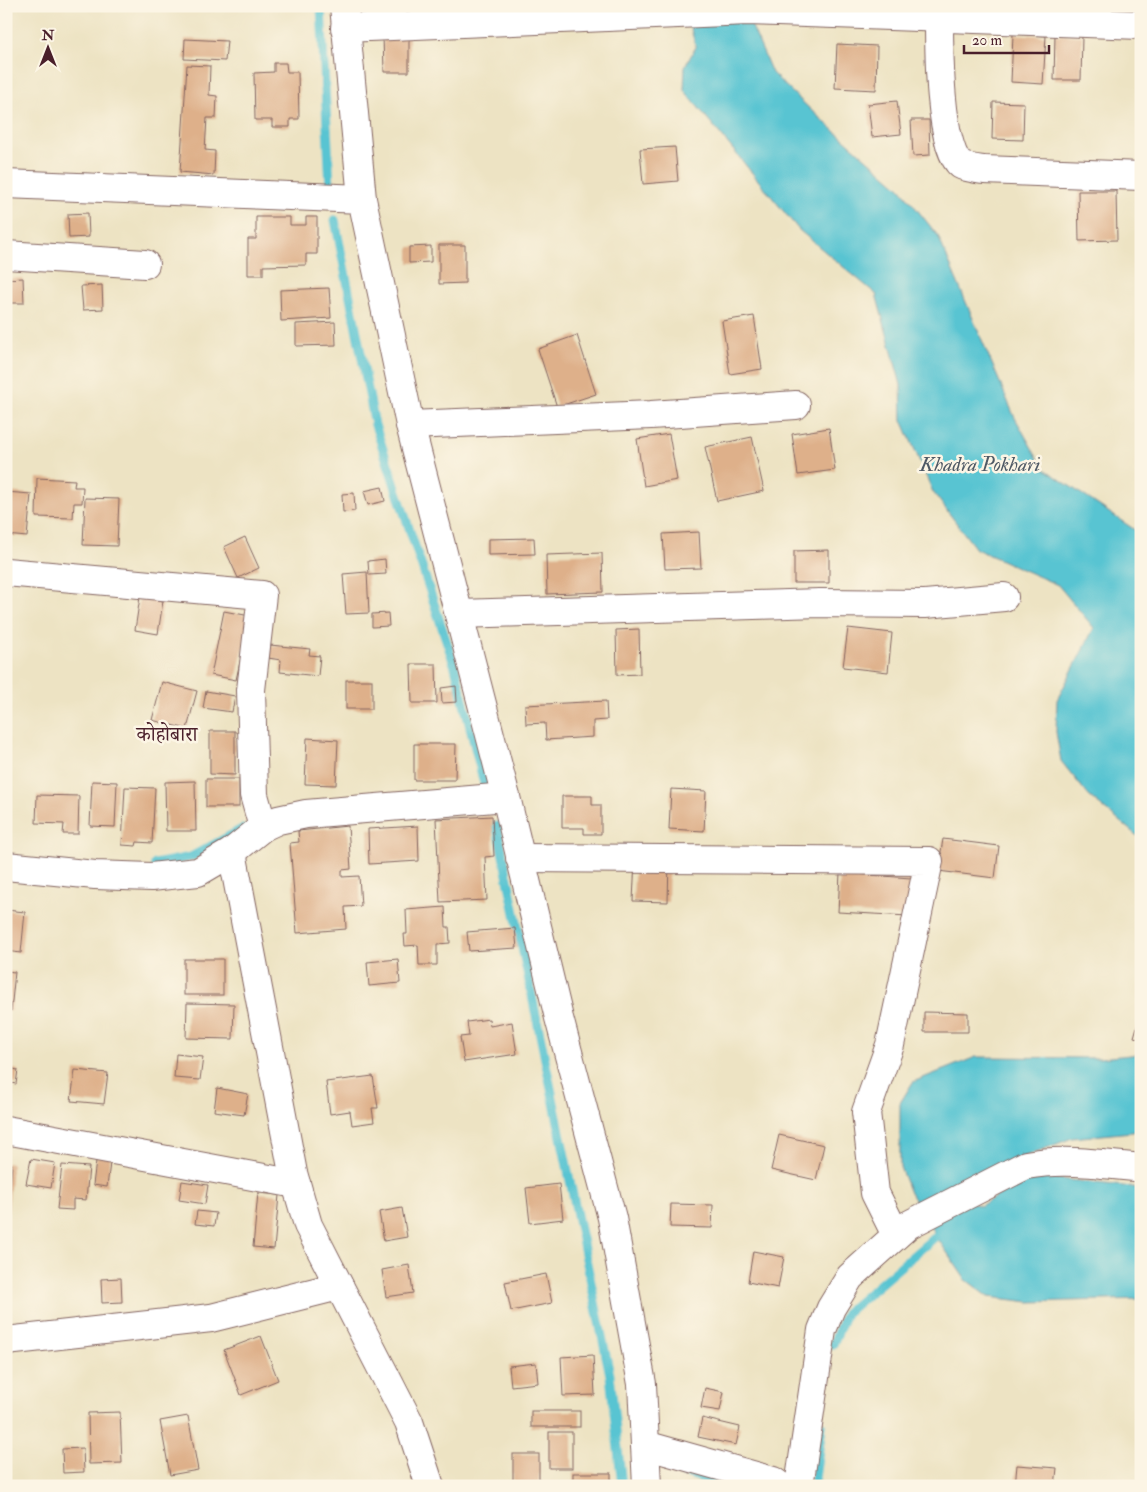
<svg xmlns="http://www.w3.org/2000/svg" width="1147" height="1492" viewBox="0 0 1147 1492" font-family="'IM FELL Double Pica','Noto Serif Devanagari',serif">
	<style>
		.water { fill: #59c4d2; stroke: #52727e }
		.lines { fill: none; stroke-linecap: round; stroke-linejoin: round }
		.stream { stroke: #59c4d2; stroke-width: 9 }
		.building { fill: #deb08a }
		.street-casing { stroke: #836460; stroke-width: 30 }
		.secondary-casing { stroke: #836460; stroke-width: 30 }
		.street { stroke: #fff; stroke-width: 28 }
		.secondary { stroke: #fff; stroke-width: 28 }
		.labels { text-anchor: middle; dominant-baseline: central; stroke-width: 5; stroke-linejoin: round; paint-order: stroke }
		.water-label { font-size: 20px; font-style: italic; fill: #4f5965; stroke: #fcf5e5 }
		.neighbourhood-label { font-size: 20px; fill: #4a1f2b; stroke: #fcf5e5 }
	</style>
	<rect width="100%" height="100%" fill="#fcf5e5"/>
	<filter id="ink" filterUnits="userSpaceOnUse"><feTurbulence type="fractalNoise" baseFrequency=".02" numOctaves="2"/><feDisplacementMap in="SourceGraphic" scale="10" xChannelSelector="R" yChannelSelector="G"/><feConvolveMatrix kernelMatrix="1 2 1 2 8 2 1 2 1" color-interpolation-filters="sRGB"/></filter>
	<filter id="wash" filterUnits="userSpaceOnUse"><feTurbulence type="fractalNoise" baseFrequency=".0096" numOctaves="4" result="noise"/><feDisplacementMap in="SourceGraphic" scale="20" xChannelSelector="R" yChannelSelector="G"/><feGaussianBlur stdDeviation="1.12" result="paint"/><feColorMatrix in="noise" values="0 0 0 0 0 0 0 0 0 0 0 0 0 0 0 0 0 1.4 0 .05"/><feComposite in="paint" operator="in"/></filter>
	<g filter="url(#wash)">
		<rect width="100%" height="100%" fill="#ede3c3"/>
		<g class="water">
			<path d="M686,12l61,3 25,58 40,38 88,77 38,48 76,180 29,52 98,66v305l-52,-43 -28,-35 -5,-29 1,-32 37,-72 -36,-43 -82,-36 -43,-57 -31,-72 -1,-35 -25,-91 -77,-64 -115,-140 1,-24 11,-19z"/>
			<path d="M1141,1054v77l-69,7 -105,41 -2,21 15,6 45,-26 27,-2 89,10v111l-111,3 -41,-5 -24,-18 -29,-43 -26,-43 -10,-26v-64l13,-21 63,-25 124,1z"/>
		</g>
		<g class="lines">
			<g class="stream">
				<path d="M321,6l9,181"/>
				<path d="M335,220l40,205 80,242 30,121"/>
				<path d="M497,826l113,549 12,111"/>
				<path d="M155,864l36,-7 51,-28"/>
				<path d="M833,1344l13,-31 90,-77"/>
				<path d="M670,1469l61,17"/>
				<path d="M814,1486l8,-60"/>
			</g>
		</g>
		<g id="blocks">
			<g class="building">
				<path d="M409,34v38h-25l-1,-37z"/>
				<path d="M1013,34l33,2 -3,48 -32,-2z"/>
				<path d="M1055,35l27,1 -1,44h-27z"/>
				<path d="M185,39l42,2 -2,20 -41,-2z"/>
				<path d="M837,44l40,2 -1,44 -41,-2z"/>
				<path d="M274,63h12l1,9h11l1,47h-9v8h-18v-7h-17l-1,-47 20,-1z"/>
				<path d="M187,65l23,1 -1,29 8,1 -1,22h-9l-2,32 10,1 -1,24 -34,-3z"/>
				<path d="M897,101l4,33 -29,3 -4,-33z"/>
				<path d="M993,102l31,1 -1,37 -31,-1z"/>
				<path d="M911,120h18l1,35 -17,1z"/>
				<path d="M675,147l3,34 -35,3 -3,-35z"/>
				<path d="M1078,191h38l1,49 -38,1z"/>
				<path d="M88,213l1,24 -20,1 -1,-24z"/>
				<path d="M256,217h34v8h16v-8h11v37h-11v11l-43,1v9h-15v-36h8z"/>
				<path d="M439,245h26v38l-26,1z"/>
				<path d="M431,246v16l-22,1v-16z"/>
				<path d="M23,278l1,25h-18v-24z"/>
				<path d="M102,285l1,24 -20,1 -2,-24z"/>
				<path d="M329,288l2,30 -50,3 -1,-31z"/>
				<path d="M754,316l8,53 -32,5 -8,-53z"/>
				<path d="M335,322l1,23 -40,1v-22z"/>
				<path d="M577,335l19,59 -39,13 -19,-58z"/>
				<path d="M829,428l6,42 -37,5 -6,-41z"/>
				<path d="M669,434l8,46 -33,6 -7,-47z"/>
				<path d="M752,437l12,54 -47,10 -12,-54z"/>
				<path d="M37,478l38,2 -1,7h9l-1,16h-8l-1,15 -37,-1z"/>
				<path d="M382,487l3,14 -17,4 -4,-14z"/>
				<path d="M6,492l25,2 -4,43 -21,-2z"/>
				<path d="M354,493l1,18 -12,1 -1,-18z"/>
				<path d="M85,498l34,1 -2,47 -34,-1z"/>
				<path d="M699,532l2,36 -36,1 -2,-35z"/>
				<path d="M245,537l14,31 -21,10 -14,-31z"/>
				<path d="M534,538l1,16 -47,1v-16z"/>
				<path d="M829,550v33h-35v-32z"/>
				<path d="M602,553l1,39 -56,2 -1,-39z"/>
				<path d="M385,559l1,15 -17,1 -1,-14z"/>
				<path d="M367,572l2,41 -23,1 -3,-40z"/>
				<path d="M140,597l23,4 -5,33 -23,-4z"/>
				<path d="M224,611l26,5 -14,64 -25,-5z"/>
				<path d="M388,613l1,13 -17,1v-13z"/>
				<path d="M848,628l44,5 -4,39 -45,-5z"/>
				<path d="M639,629l1,45 -23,1 -1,-45z"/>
				<path d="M270,645l40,4 -1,6 11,1 -2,20 -38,-4 1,-12 -13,-2z"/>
				<path d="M411,664h25l1,39h-25z"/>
				<rect x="346" y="680" width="26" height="29"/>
				<path d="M162,682l35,9 -10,38 -35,-9z"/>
				<path d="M456,686l1,16 -15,1 -1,-15z"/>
				<path d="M206,691l29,5 -3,16 -29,-4z"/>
				<path d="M606,701l1,19 -14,1v16l-47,3 -1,-17 -19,1 -1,-19z"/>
				<path d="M210,731h25v44l-25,-1z"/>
				<path d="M307,738l31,2 -2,45 -31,-1z"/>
				<path d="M414,744h42l-1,36h-41z"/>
				<rect x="206" y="779" width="33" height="28"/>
				<path d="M92,781l25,1 -2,45 -25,-1z"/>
				<path d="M195,781l1,50h-30l-1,-49z"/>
				<path d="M125,787l30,1 -3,55 -15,-1 -1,4 -14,-1z"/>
				<path d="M671,789l35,2 -2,40 -35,-2z"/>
				<path d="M37,795l42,1 -1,38h-15l1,-10 -28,-1z"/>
				<path d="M562,796h30v9h9v29h-17v-6h-22z"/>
				<path d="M492,816l2,40 -9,1 2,43 -47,2 -4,-83z"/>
				<path d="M348,826l3,43 -9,1v7l17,-1 2,30 -16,1 1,22 -49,4 -7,-90 9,-1 -1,-11z"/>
				<path d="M418,826l1,35 -50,3 -1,-35z"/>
				<path d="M943,839l56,7 -4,32 -57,-7z"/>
				<path d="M635,859l34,2 -1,41 -35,-1z"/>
				<path d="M840,873l71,5 -3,38 -70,-4z"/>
				<path d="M445,907l1,20h3l1,16 -13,1v21h-18l-1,-20 -13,1 -1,-12h3l-1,-24z"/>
				<path d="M6,910l19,2 -4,41 -15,-2z"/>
				<path d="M515,928l2,20 -48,3 -2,-19z"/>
				<rect x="184" y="959" width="39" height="36"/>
				<path d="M398,959l2,24 -31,3 -2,-24z"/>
				<path d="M6,971l9,1 -4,39 -5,-1z"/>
				<path d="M187,1003l47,1 -1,35 -47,-1z"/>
				<path d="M924,1012l44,1v19h-44z"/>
				<path d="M489,1019l1,7 22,-4 5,32 -53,8 -4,-25 9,-1 -2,-14z"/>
				<path d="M1139,1020l2,1v18l-7,-2z"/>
				<path d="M176,1054l27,3 -3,23 -26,-2z"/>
				<path d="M6,1059h4l-2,9 10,2 -2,14 -10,-2z"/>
				<path d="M75,1070l33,3 -4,31 -33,-3z"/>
				<path d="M373,1076l5,32h-6l2,14 -22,3 -2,-14 -20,3 -4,-32z"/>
				<path d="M217,1088l31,6 -4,21 -30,-4z"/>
				<path d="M779,1135l45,10 -8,35 -45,-10z"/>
				<path d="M97,1153l14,2 -4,32 -14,-2z"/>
				<path d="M31,1159l24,4 -4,25 -25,-4z"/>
				<path d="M6,1163l6,1 -4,48h-2z"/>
				<path d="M62,1165l27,2 -3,33 -13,-1v11l-16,-1z"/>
				<path d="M182,1181l26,4 -3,19 -26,-4z"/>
				<path d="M559,1184l4,35 -33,4 -4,-35z"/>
				<path d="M258,1193l21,2 -5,54 -21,-2z"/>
				<path d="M671,1204l42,1 -1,23 -42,-1z"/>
				<path d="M402,1208l5,29 -23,4 -5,-29z"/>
				<path d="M197,1211l19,2 -2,13 -19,-2z"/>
				<path d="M753,1251l31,6 -6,31 -30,-6z"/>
				<path d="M409,1265l4,28 -27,4 -4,-27z"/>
				<path d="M546,1274l6,29 -41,8 -6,-29z"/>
				<path d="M121,1278l1,24 -20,1 -1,-24z"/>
				<path d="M261,1336l17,44 -37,15 -17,-45z"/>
				<path d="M593,1355l2,40 -32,1 -2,-39z"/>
				<path d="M536,1363l2,20 -27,3 -2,-20z"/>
				<path d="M705,1388l19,4 -4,19 -19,-3z"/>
				<rect x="531" y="1411" width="49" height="16"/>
				<path d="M120,1412l2,51 -33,1 -1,-51z"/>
				<path d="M188,1416l10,54 -28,5 -10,-54z"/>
				<path d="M702,1418l38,9 -4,18 -38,-8z"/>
				<rect x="549" y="1432" width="23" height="36"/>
				<path d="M83,1448l1,24 -21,1 -1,-24z"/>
				<rect x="513" y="1454" width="26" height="32"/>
				<path d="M1017,1465l40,3 -2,18h-40z"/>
				<rect x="573" y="1473" width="38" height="13"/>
			</g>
		</g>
	</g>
	<g filter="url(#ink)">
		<use href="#blocks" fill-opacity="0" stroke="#836460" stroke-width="1"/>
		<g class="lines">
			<g class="street-casing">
				<g id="street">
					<path d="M939,18c0,29 0,130 22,147 5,3 16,4 23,5l157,6"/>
					<path d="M345,28l403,-17 393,14"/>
					<path d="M6,184l356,15"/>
					<path d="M6,255l139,9"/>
					<path d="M410,425l241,-10 145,-10"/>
					<path d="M6,572l256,23 -11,95 3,105 9,32"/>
					<path d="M459,614l361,-11 105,1 79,-7"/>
					<path d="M232,852l61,321 15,52 101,197 21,64"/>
					<path d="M520,858l409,3 -39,184 -24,67 9,81 21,42"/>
					<path d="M6,866l89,9 56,2 47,-5 34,-20 31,-25 15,-7 28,-6 200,-17"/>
					<path d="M6,1130l290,54"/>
					<path d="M6,1341l205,-23 128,-32"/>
					<path d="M645,1445l128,36 7,5"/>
					<path d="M799,1486l23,-156 9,-22 19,-31 58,-52 118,-60c39,-7 76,-1 115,3"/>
				</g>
			</g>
			<g class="secondary-casing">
				<path id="secondary" d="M344,6l18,193 48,226 96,372 53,221 53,200 30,166 5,102"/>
			</g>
			<use href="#street" class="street"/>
			<use href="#secondary" class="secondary"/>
		</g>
	</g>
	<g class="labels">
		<g class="water-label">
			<text x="980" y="464">Khadra Pokhari</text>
		</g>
		<g class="neighbourhood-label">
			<text x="167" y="734">कोहोबारा</text>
		</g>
	</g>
	<rect width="1147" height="1492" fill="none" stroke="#fcf5e5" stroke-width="25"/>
	<g transform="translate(48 48)" stroke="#fcf5e5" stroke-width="4" paint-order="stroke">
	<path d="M0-4L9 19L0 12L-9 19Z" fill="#4a1f2b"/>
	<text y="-8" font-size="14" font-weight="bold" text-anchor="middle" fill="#4a1f2b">N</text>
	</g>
	<path d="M964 45v8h85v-8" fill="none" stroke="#4a1f2b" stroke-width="2.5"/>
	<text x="972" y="45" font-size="15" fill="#4a1f2b" stroke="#fcf5e5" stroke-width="4" paint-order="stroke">20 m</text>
</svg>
